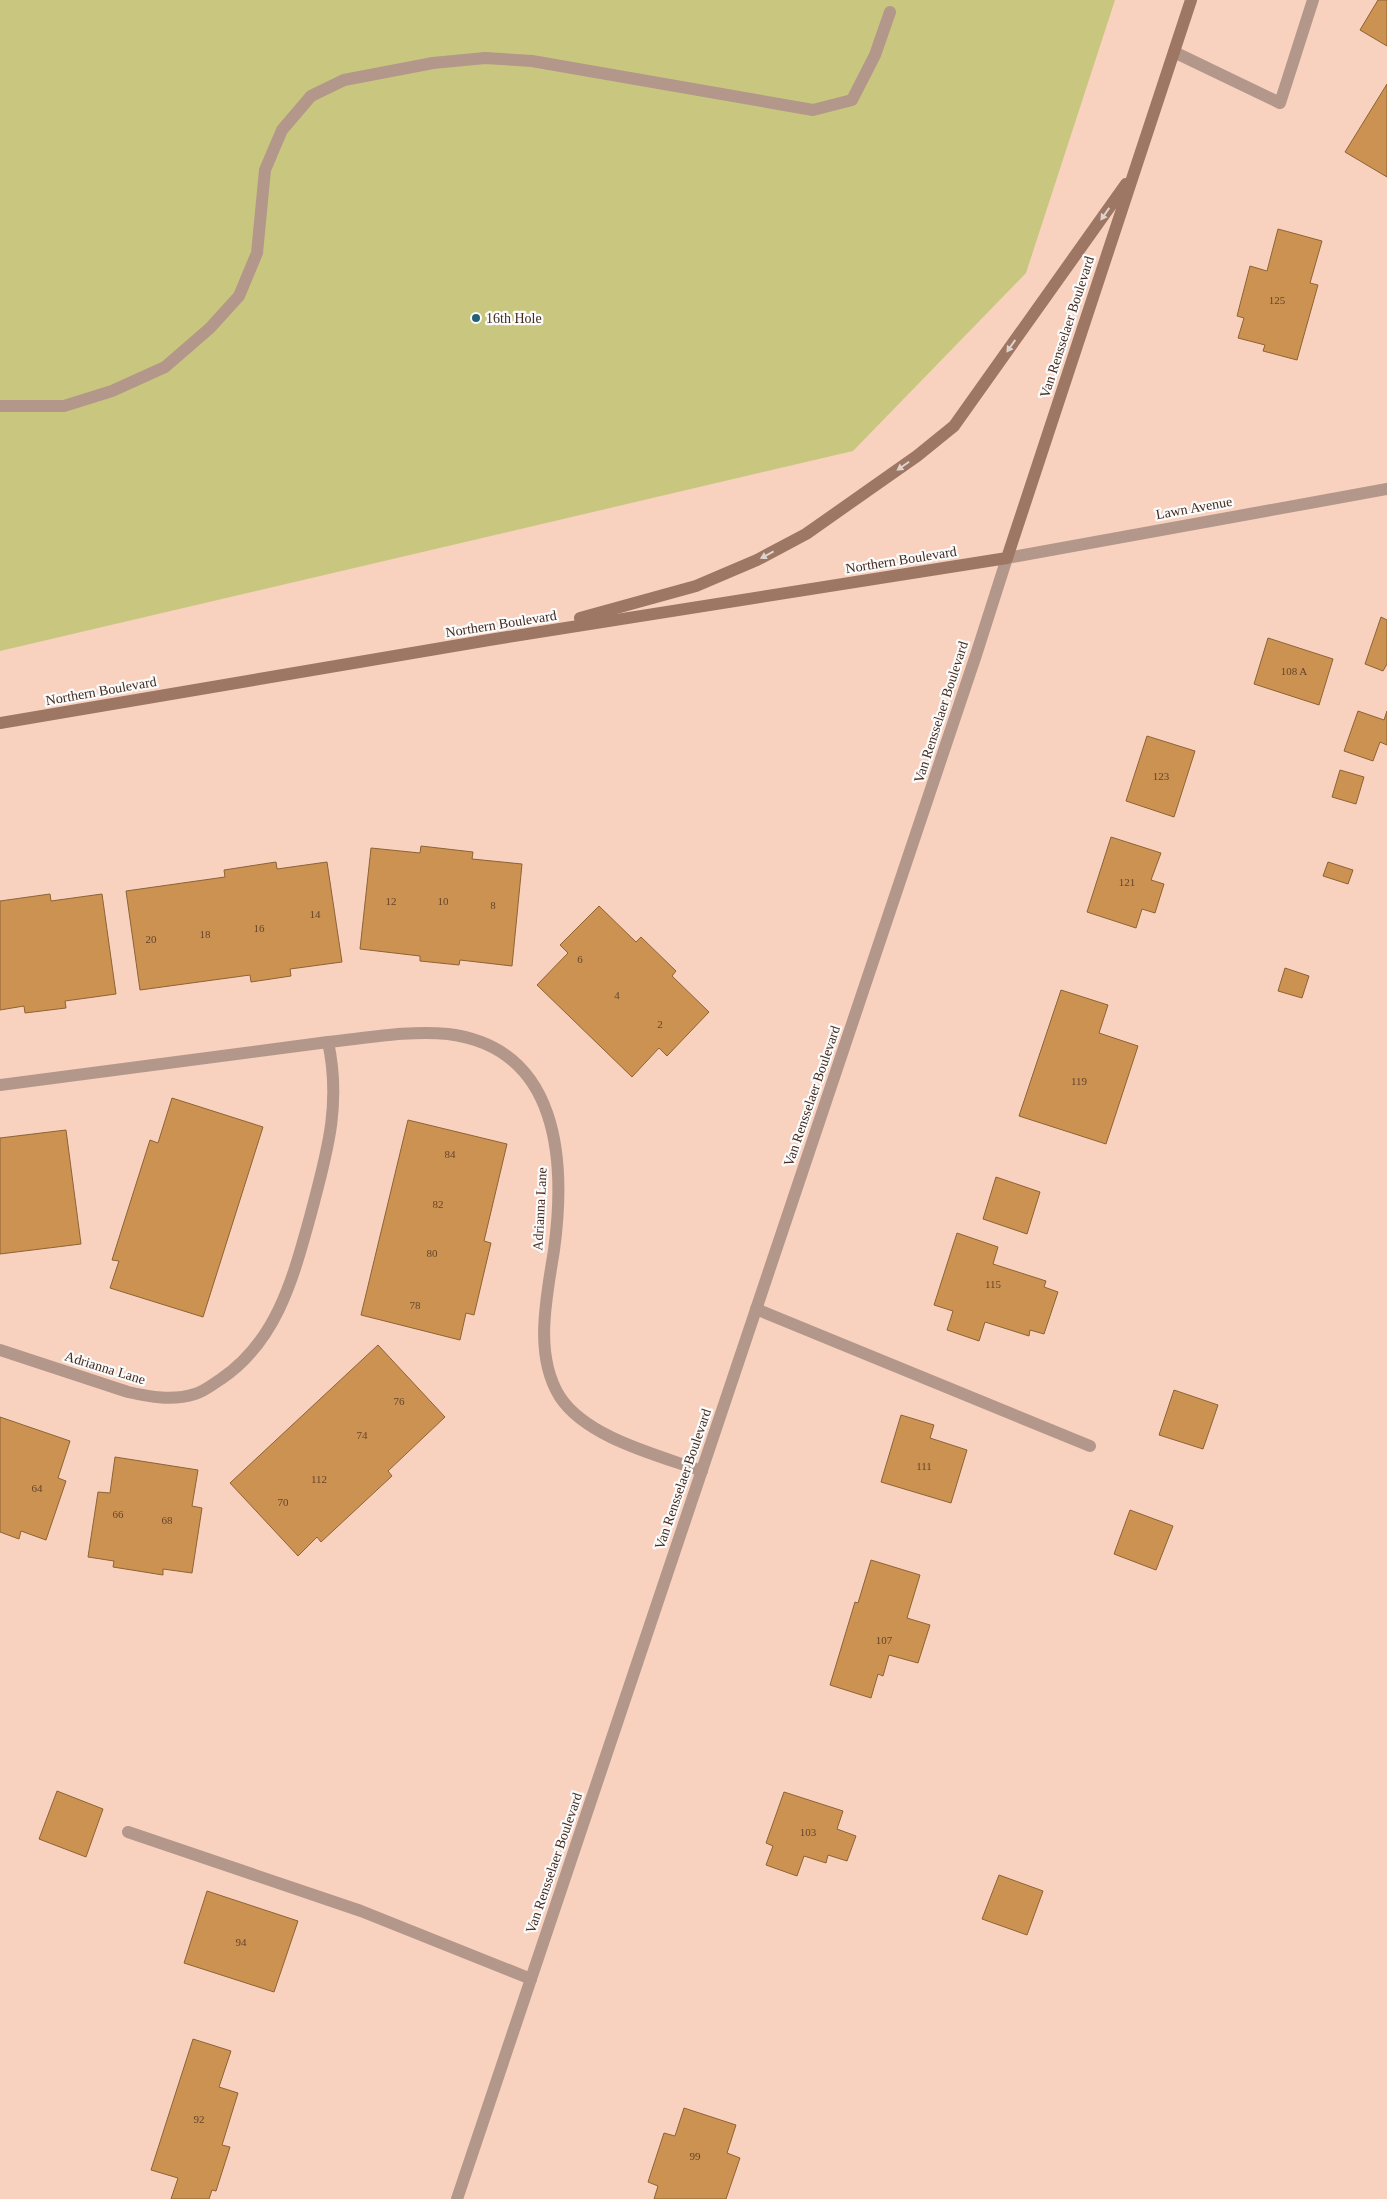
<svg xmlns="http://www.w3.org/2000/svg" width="1387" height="2199" viewBox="0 0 1387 2199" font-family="Georgia,serif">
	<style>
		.green { fill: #c9c77f }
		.building { fill: #cc9252; stroke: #8e6334 }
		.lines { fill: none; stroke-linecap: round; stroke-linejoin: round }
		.service { stroke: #b3978a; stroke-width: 12 }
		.minor { stroke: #b3978a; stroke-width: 12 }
		.tertiary { stroke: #b3978a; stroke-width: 12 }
		.secondary { stroke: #9e7664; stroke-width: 12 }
		.oneway { fill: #dfd3ce }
		.poi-dot { fill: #236078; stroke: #fbfbfb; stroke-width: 2 }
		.labels { text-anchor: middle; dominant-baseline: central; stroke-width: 4.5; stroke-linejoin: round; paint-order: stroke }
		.number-label { font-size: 11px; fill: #65452c }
		.poi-label { font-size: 14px; fill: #432b1f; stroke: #fbfbfb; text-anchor: start }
		.street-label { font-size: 14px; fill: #432b1f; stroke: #fbfbfb }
	</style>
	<rect width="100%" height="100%" fill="#f8d1bf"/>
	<path class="green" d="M0,0h1115l-89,273 -173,178 -853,200z"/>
	<g class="building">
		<path d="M1378,0h9v46l-27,-16z"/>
		<path d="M1387,84v93l-42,-25z"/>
		<path d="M1278,229l44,12 -12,42 8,2 -21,75 -34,-9 2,-6 -27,-7 6,-20 -7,-2 13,-50 17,5z"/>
		<path d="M1381,617l6,3v44l-4,7 -18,-7z"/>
		<path d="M1268,638l65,21 -14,46 -65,-21z"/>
		<path d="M1358,711l26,9 3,-9v34l-7,-3 -7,19 -29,-10z"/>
		<path d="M1147,736l48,15 -21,66 -48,-16z"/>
		<path d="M1340,770l24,7 -8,27 -24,-7z"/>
		<path d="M1111,837l50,16 -10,27 13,4 -9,29 -13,-4 -6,19 -49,-16z"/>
		<path d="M421,846l52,6 -1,7 50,5 -10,102 -52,-6 -1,5 -39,-4v-5l-60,-7 11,-101 49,5z"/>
		<path d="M276,862l1,7 50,-7 15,100 -52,7 1,7 -40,6 -1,-7 -110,15 -14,-99 99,-14 -1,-7z"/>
		<path d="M1328,862l25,8 -5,14 -25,-8z"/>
		<path d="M50,894l1,7 51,-7 14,100 -51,7 1,7 -41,5 -1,-7 -24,4v-109z"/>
		<path d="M599,906l37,36 5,-5 35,34 -4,5 37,36 -42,44 -8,-8 -27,29 -95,-92 31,-32 -8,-8z"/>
		<path d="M1285,968l24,8 -7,22 -24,-7z"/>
		<path d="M1061,990l47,15 -9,28 39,13 -32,98 -87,-28z"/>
		<path d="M172,1098l91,29 -60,190 -93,-29 9,-27 -7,-1 38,-120 8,3z"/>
		<path d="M408,1120l99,24 -23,97 7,2 -17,72 -8,-2 -6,27 -99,-25z"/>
		<path d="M66,1130l15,114 -81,10v-116z"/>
		<path d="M996,1177l44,15 -13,42 -44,-15z"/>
		<path d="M957,1233l41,14 -5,17 53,17 -2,6 14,5 -14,42 -14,-4 -1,6 -44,-14 -6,19 -32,-11 6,-19 -19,-6z"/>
		<path d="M378,1345l67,72 -57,54 4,5 -71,66 -4,-5 -19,19 -68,-73z"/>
		<path d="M1174,1390l44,15 -15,44 -44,-14z"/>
		<path d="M901,1415l33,10 -4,13 37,12 -16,53 -70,-21z"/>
		<path d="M0,1417l70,24 -12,37 8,3 -20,59 -25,-9 -2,8 -19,-7z"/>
		<path d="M115,1457l83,13 -6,36 10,2 -10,65 -29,-4v6l-50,-8 1,-6 -26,-4 10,-65 12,1z"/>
		<path d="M1130,1510l43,16 -17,44 -42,-16z"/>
		<path d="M871,1560l49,15 -13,43 23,7 -12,38 -29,-8 -6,21 -5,-2 -7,24 -41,-13 25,-83 3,1z"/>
		<path d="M57,1791l46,18 -17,48 -47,-18z"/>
		<path d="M784,1792l59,19 -6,18 19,7 -9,25 -19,-6 -2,8 -22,-7 -7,20 -31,-11 7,-19 -7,-3z"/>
		<path d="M999,1875l44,16 -16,44 -45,-16z"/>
		<path d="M207,1891l91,30 -24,71 -90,-29z"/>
		<path d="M193,2039l38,12 -12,36 19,6 -16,52 8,2 -14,44 -4,-1 -3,9h-38l7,-21 -27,-8z"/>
		<path d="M684,2108l52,17 -9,28 13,5 -14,41h-72l4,-13 -10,-4 16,-49 11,3z"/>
	</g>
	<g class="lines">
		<g class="service">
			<path d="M1174,52l106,51 33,-103"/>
			<path d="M0,406h64l48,-15 53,-24 45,-39 29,-32 18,-43 8,-83 17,-40 29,-34 33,-16 89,-17 52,-5 47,3 281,49 39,-10 23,-45 15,-43"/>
			<path d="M756,1309l334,137"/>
			<path d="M128,1832l233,79 170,68"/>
		</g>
		<g class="minor">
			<path d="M1007,558l380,-69"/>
			<path d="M328,1042c39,-4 81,-12 120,-8 112,14 118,128 106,216 -7,46 -21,104 6,147 27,41 98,58 142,74"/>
			<path d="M0,1085l328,-43c14,64 -2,114 -18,175 -17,61 -33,124 -89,162 -8,5 -16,12 -26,15 -22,7 -45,3 -67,-2l-128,-42"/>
		</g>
		<path class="tertiary" d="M457,2199l519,-1544 31,-97"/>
		<g class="secondary">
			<path d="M580,618l116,-32 61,-26 49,-26 111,-78 37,-30 172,-242"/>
			<path d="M0,723l489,-83 518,-82 184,-558"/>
		</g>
	</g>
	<defs><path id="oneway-solid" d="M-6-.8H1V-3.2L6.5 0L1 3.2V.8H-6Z" transform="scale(1.25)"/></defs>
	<g class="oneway">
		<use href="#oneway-solid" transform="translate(1105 214) rotate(125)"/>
		<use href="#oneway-solid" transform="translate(1011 346) rotate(125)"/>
		<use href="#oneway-solid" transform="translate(903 466) rotate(145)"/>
		<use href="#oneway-solid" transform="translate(767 555) rotate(152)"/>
	</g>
	<circle class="poi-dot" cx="476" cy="318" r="5"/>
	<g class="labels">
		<g class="number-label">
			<text x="1277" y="300">125</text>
			<text x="1294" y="671">108 A</text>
			<text x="1161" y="776">123</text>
			<text x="1127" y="882">121</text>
			<text x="391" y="901">12</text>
			<text x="443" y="901">10</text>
			<text x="493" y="905">8</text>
			<text x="315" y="914">14</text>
			<text x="259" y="928">16</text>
			<text x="205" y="934">18</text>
			<text x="151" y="939">20</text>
			<text x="580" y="959">6</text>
			<text x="617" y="995">4</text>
			<text x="660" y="1024">2</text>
			<text x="1079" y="1081">119</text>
			<text x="450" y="1154">84</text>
			<text x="438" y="1204">82</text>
			<text x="432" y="1253">80</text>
			<text x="993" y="1284">115</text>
			<text x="415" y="1305">78</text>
			<text x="399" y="1401">76</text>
			<text x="362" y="1435">74</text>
			<text x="924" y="1466">111</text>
			<text x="319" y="1479">112</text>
			<text x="37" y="1488">64</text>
			<text x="283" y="1502">70</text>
			<text x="118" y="1514">66</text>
			<text x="167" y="1520">68</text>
			<text x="884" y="1640">107</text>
			<text x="808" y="1832">103</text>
			<text x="241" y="1942">94</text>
			<text x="199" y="2119">92</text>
			<text x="695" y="2156">99</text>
		</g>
		<g class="poi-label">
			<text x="486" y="318">16th Hole</text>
		</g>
		<g class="street-label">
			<text transform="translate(1067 327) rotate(-72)">Van Rensselaer Boulevard</text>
			<text transform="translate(1194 508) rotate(-10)">Lawn Avenue</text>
			<text transform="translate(901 560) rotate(-9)">Northern Boulevard</text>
			<text transform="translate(501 624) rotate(-9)">Northern Boulevard</text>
			<text transform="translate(101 691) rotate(-10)">Northern Boulevard</text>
			<text transform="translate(941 712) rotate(-72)">Van Rensselaer Boulevard</text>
			<text transform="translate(812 1096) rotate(-71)">Van Rensselaer Boulevard</text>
			<text transform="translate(540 1209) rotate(-87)">Adrianna Lane</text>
			<text transform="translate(105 1368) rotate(17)">Adrianna Lane</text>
			<text transform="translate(683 1479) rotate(-71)">Van Rensselaer Boulevard</text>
			<text transform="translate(554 1863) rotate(-71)">Van Rensselaer Boulevard</text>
		</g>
	</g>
</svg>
